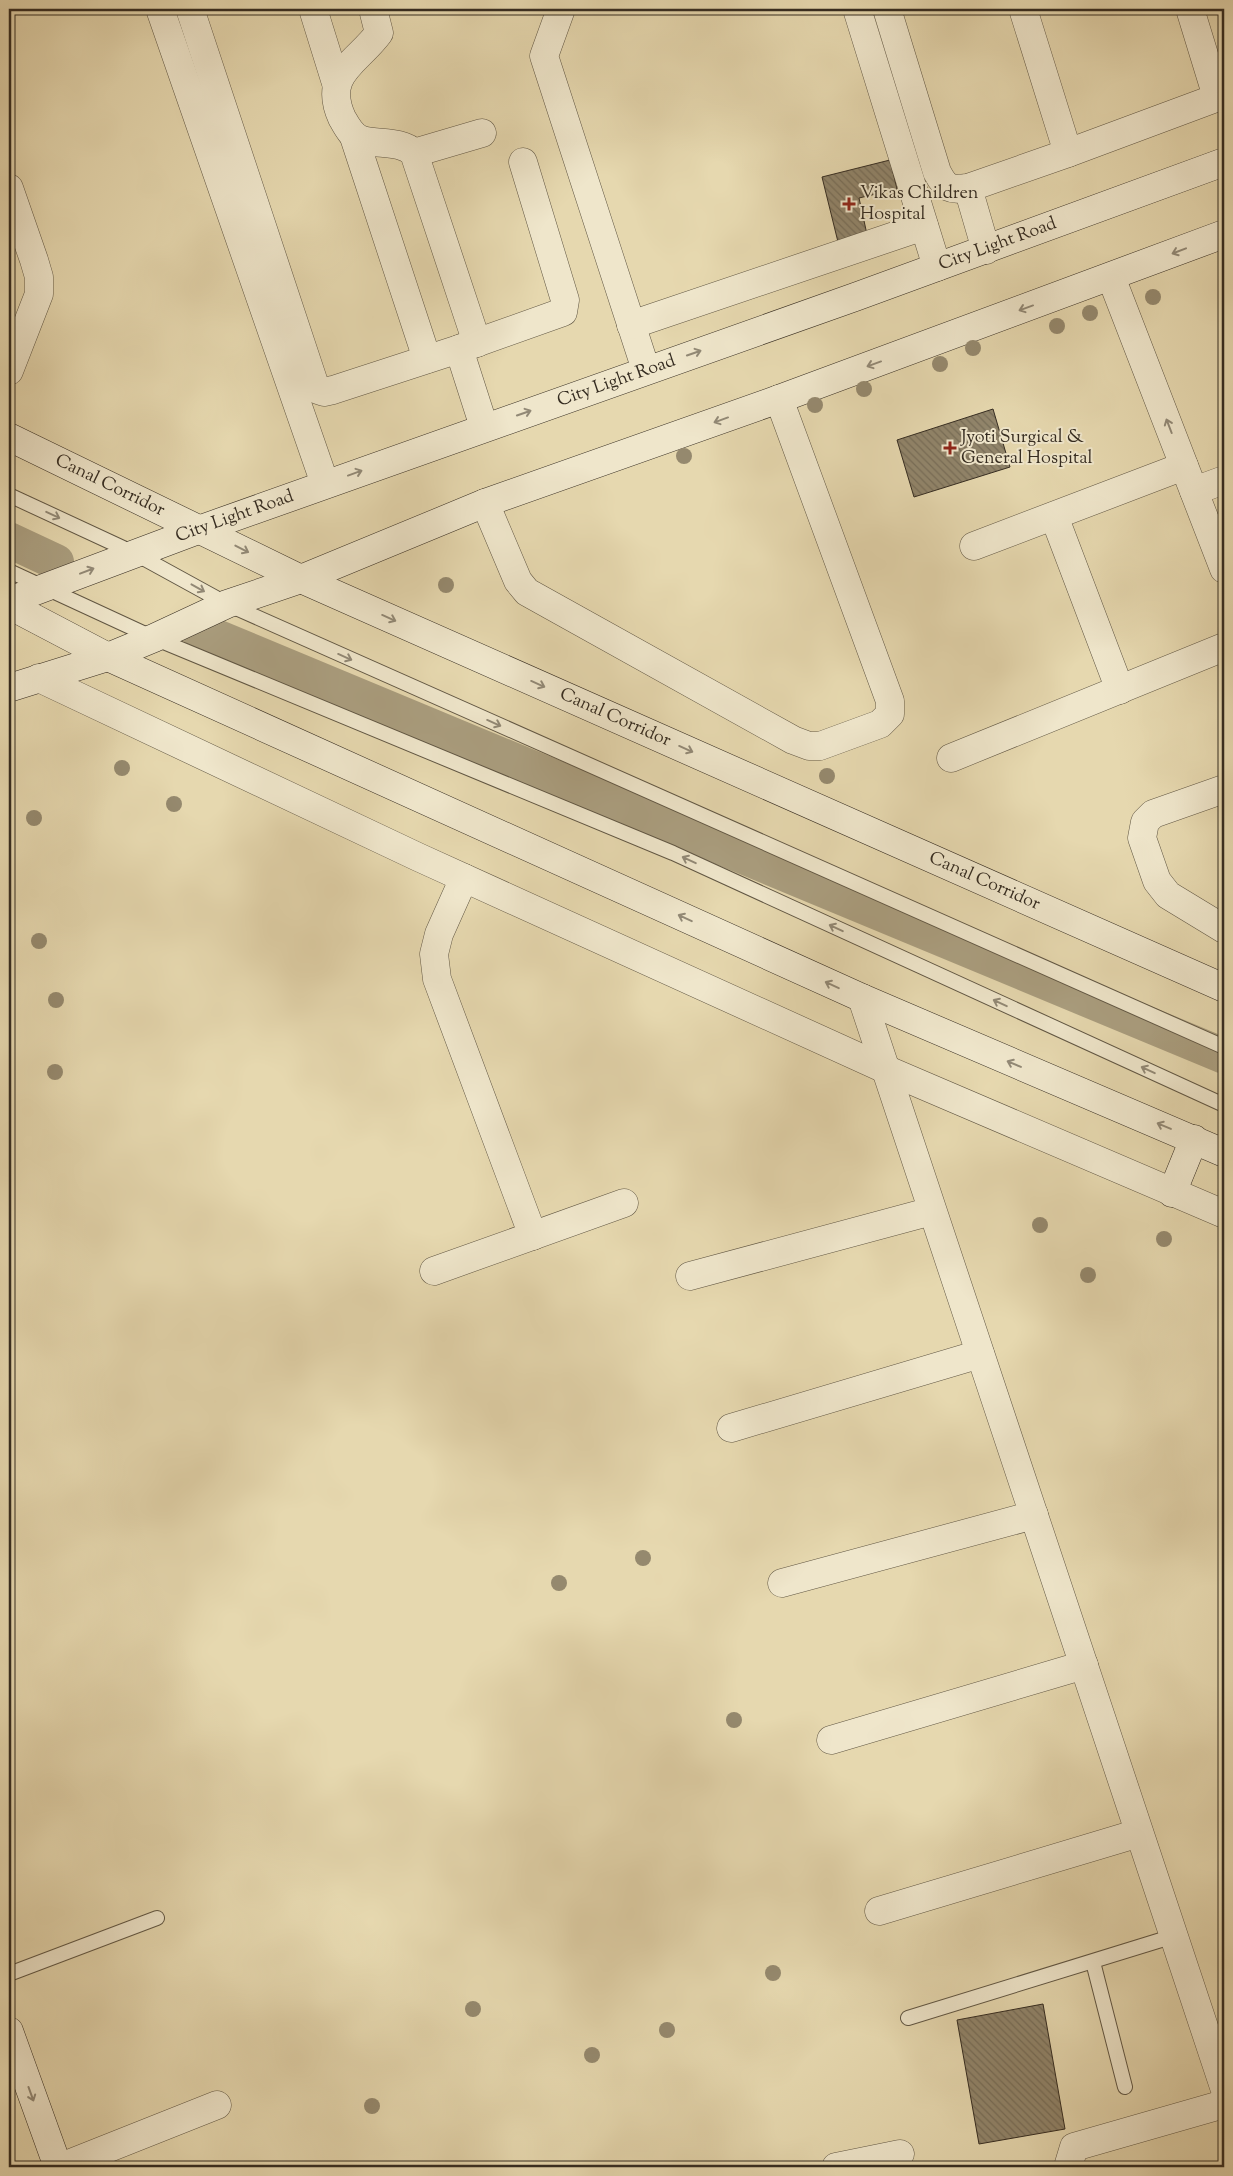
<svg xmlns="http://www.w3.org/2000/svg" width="1233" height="2176" viewBox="0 0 1233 2176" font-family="'Sorts Mill Goudy',serif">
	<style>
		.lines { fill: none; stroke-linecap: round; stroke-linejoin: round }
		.canal { stroke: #aa9e7f; stroke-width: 36 }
		.building { fill: url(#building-back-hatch); stroke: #352c21 }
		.lane-casing { stroke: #615744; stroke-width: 16 }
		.street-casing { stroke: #615744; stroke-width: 29 }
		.secondary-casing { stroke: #352c21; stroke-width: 29 }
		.lane { stroke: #efe6cb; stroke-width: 14 }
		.street { stroke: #efe6cb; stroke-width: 28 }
		.secondary { stroke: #efe6cb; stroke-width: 28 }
		.tree { fill: #95896e }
		.oneway { stroke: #928976 }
		.poi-dot { fill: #8f2418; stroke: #efe6cb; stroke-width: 2 }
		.labels { text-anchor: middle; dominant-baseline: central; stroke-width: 4; stroke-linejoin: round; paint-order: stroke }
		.poi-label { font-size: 18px; fill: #352c21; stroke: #efe6cb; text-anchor: start }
		.street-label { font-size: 18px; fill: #352c21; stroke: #efe6cb }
	</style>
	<defs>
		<pattern id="building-back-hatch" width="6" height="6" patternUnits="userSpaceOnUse" patternTransform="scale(1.25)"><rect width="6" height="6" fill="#91856b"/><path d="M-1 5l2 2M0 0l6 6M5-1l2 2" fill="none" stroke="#776d58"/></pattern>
	</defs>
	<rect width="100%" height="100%" fill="#e6d8af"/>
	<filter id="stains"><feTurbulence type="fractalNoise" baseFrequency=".004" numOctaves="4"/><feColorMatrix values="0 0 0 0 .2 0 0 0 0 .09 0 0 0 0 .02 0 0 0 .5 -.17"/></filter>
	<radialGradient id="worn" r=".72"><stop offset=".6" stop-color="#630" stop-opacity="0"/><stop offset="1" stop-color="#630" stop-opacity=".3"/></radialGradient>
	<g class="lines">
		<g class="canal">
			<path d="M9,540l47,22"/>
			<path d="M197,629l1027,427"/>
		</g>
	</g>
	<g class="building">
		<path d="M890,160l7,29 -38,9 9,41 -29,7 -17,-69z"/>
		<path d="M993,409l17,58 -96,30 -17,-57z"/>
		<path d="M1043,2004l22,125 -86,15 -22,-124z"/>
	</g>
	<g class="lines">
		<g class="lane-casing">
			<g id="lane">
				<path d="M9,495l125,58 93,51 997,443"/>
				<path d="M9,571l145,67 519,215 551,252"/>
				<path d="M1093,1962l32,125"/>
				<path d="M9,1974l148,-56"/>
				<path d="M908,2018l266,-82"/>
			</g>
		</g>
		<g class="street-casing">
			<g id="street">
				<path d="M160,9l165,475"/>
				<path d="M190,9l124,374 4,7 6,2 9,-2 126,-41 104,-37 2,-12 -42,-138"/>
				<path d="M313,9l23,74"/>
				<path d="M373,9l6,24c-22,30 -57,41 -37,85 5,9 10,19 20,22 16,5 39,0 52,13l63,190"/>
				<path d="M561,9l-17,47 102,314"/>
				<path d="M857,9l80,258"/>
				<path d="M887,9l50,163c9,17 13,18 31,16l100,-35 156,-58"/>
				<path d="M1023,9l45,144"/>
				<path d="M1190,9l27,88"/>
				<path d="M354,137l73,222"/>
				<path d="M414,153l68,-20"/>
				<path d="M9,188l25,72 5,17v17l-30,77"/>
				<path d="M968,188l18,62"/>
				<path d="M1111,277l113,292"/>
				<path d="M631,325l293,-99"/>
				<path d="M459,349l25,78"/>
				<path d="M1194,491l30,-11"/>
				<path d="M485,503l33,78 9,11 266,148 16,6h11l60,-22 10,-10v-13l-111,-302"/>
				<path d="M1054,516l66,174"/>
				<path d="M974,546l210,-80"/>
				<path d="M39,678l379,179 467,212 339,145"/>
				<path d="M951,758l273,-111"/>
				<path d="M1224,789l-71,25 -8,8 -3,16 15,43 11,14 56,34"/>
				<path d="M464,878l-25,56 -5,20 3,25 96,257"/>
				<path d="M862,998l362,1089"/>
				<path d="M434,1271l190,-68"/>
				<path d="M690,1276l242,-65"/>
				<path d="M731,1428l249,-74"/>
				<path d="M782,1583l252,-68"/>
				<path d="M831,1740l253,-75"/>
				<path d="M879,1911l260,-78"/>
				<path d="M61,2167l156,-62"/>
				<path d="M836,2167l64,-13"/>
				<path d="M1068,2167l6,-20 150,-43"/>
			</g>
		</g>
		<g class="secondary-casing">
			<g id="secondary">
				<path id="s1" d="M9,437l292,142 923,409"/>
				<path id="s2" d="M9,601l192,-72 654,-232 369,-135"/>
				<path d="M9,605l99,52 754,341 362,155"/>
				<path d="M9,688l99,-31 46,-19 73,-34 74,-25 184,-76 294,-104 445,-165"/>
				<path d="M1172,1193l22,-54"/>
				<path d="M9,2031l49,136"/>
			</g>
		</g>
		<use href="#lane" class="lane"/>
		<use href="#street" class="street"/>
		<use href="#secondary" class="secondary"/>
	</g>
	<g class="tree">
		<circle cx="1153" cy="297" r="8"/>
		<circle cx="1090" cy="313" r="8"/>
		<circle cx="1057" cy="326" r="8"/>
		<circle cx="973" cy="348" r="8"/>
		<circle cx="940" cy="364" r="8"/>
		<circle cx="864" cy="389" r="8"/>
		<circle cx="815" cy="405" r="8"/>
		<circle cx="684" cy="456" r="8"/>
		<circle cx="446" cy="585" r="8"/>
		<circle cx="122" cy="768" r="8"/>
		<circle cx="827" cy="776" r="8"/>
		<circle cx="174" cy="804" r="8"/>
		<circle cx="34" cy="818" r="8"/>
		<circle cx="39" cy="941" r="8"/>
		<circle cx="56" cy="1000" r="8"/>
		<circle cx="55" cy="1072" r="8"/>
		<circle cx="1040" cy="1225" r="8"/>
		<circle cx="1164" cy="1239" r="8"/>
		<circle cx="1088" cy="1275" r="8"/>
		<circle cx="643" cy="1558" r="8"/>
		<circle cx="559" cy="1583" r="8"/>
		<circle cx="734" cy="1720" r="8"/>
		<circle cx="773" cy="1973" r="8"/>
		<circle cx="473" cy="2009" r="8"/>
		<circle cx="667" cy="2030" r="8"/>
		<circle cx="592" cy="2055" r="8"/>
		<circle cx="372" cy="2106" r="8"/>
	</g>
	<defs><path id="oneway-shaft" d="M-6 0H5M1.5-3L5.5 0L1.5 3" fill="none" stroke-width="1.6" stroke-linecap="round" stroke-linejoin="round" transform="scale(1.25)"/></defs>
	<g class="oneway">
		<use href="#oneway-shaft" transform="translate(1179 251) rotate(159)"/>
		<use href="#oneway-shaft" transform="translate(1026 308) rotate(160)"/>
		<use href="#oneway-shaft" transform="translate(694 353) rotate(-19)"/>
		<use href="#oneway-shaft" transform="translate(874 364) rotate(160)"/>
		<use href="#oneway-shaft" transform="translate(524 413) rotate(-19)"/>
		<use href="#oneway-shaft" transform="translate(721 420) rotate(160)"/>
		<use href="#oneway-shaft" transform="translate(1169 426) rotate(-111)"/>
		<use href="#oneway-shaft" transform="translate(355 473) rotate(-20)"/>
		<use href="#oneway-shaft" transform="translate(53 515) rotate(25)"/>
		<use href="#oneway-shaft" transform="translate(242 549) rotate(27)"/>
		<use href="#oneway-shaft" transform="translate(87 571) rotate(-21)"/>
		<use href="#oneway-shaft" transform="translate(198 588) rotate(29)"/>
		<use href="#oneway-shaft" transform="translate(389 618) rotate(24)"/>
		<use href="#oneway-shaft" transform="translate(345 657) rotate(24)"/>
		<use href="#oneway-shaft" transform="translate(538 684) rotate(24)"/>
		<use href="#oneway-shaft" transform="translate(494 723) rotate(24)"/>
		<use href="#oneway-shaft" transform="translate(686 749) rotate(24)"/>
		<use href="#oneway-shaft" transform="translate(689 860) rotate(-155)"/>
		<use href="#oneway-shaft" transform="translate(685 918) rotate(-155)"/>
		<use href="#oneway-shaft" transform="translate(836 928) rotate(-155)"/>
		<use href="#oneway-shaft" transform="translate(832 985) rotate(-155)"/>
		<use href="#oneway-shaft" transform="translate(1000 1003) rotate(-155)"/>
		<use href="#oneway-shaft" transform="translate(1014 1064) rotate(-157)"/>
		<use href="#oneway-shaft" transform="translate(1148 1070) rotate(-155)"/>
		<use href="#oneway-shaft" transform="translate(1164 1126) rotate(-157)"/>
		<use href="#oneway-shaft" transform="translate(31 2094) rotate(70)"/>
	</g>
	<g class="poi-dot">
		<path d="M846.5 196.5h5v5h5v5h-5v5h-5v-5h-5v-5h5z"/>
		<path d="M947.5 440.5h5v5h5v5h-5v5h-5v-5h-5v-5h5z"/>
	</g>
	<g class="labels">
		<g class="poi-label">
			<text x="860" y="194">Vikas Children<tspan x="860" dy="21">Hospital</tspan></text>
			<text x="961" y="438">Jyoti Surgical &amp;<tspan x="961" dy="21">General Hospital</tspan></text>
		</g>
		<g class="street-label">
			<text stroke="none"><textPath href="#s2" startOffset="1051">City Light Road</textPath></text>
			<text stroke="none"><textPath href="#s2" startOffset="646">City Light Road</textPath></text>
			<text stroke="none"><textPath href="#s1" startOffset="112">Canal Corridor</textPath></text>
			<text stroke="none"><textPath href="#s2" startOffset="241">City Light Road</textPath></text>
			<text stroke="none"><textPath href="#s1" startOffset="668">Canal Corridor</textPath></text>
			<text stroke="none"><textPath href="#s1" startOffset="1072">Canal Corridor</textPath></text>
		</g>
	</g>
	<rect width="1233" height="2176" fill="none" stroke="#e6d8af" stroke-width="30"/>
	<rect x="10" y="10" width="1213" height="2156" fill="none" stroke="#352c21" stroke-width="2.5"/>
	<rect x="15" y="15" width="1203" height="2146" fill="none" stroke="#352c21"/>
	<rect width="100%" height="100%" filter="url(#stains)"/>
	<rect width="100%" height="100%" fill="url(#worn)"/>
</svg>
